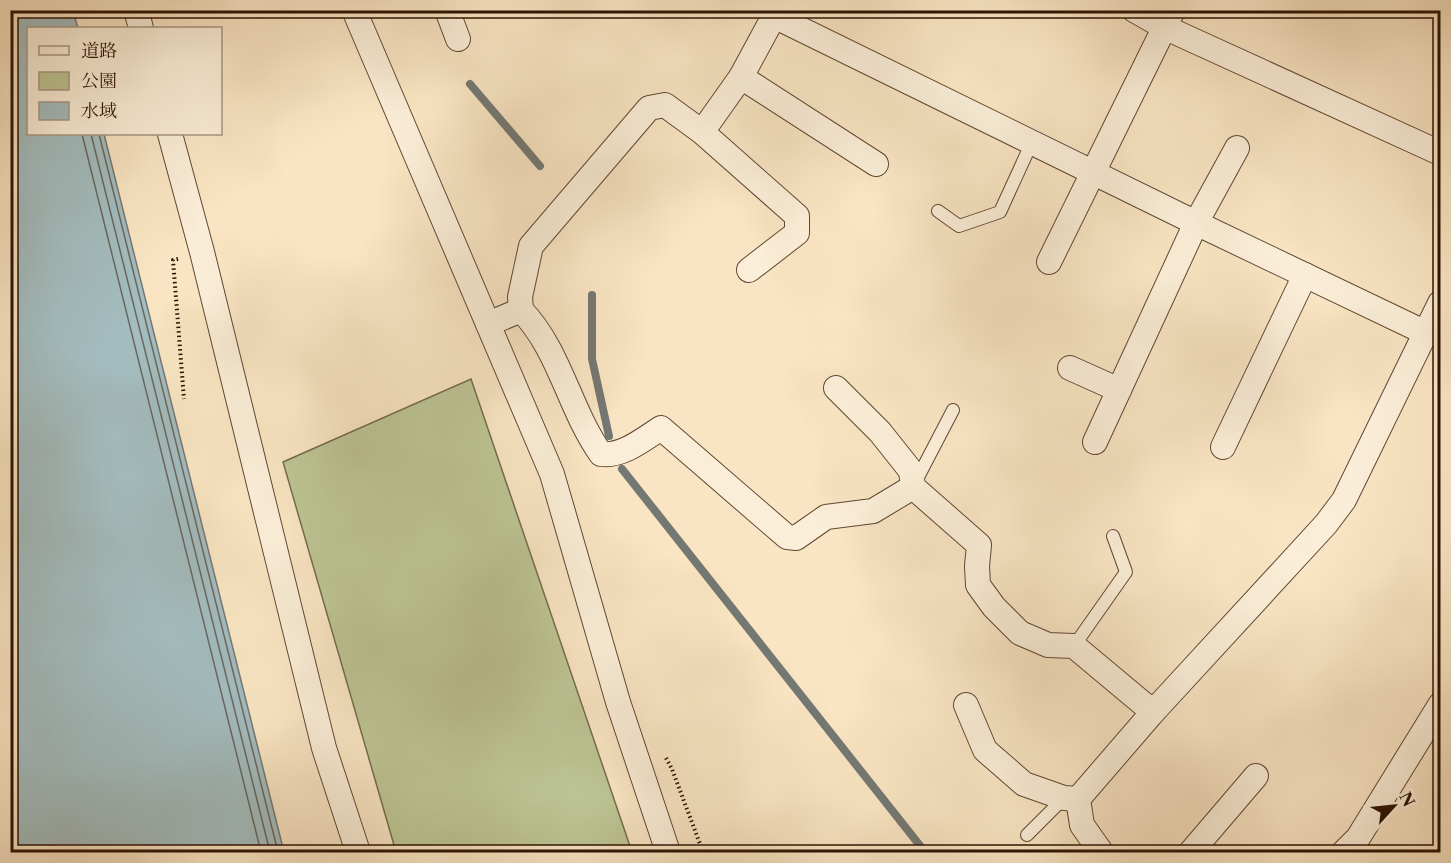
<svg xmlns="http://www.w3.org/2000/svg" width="1451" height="863" viewBox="0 0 1451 863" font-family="'Libre Caslon Text','Noto Serif JP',serif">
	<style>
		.green { fill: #bdc594; stroke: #756c4c; stroke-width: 1.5 }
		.water { fill: #a3bcbe; stroke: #747873; stroke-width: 1.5 }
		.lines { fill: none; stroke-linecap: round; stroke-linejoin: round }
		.shore { stroke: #686760; stroke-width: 1.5 }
		.stream { stroke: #747873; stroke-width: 8 }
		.lane-casing { stroke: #604733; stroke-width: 14 }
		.street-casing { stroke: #604733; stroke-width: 26 }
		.path { stroke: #2d1203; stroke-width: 4; stroke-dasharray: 1.5 3; stroke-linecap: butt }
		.lane { stroke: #fbeed8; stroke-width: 12 }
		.street { stroke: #fbeed8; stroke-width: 24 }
	</style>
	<rect width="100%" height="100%" fill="#f9e5c3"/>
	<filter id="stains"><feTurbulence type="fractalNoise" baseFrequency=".00333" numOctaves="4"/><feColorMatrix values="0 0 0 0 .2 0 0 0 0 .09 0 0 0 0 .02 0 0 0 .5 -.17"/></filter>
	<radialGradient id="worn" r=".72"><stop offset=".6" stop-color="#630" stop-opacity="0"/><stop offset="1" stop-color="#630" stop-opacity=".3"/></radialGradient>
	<path class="green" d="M471,379l161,473h-236l-113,-390z"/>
	<path class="water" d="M10,11h63l5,17h-50v106h76l180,718h-273z"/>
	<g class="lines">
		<g class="shore">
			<path d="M82,134l179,718"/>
			<path d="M91,134l179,718"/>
			<path d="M99,134l179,718"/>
		</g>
		<g class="stream">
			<path d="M470,84l70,82"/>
			<path d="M592,295v64l17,77"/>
			<path d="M622,469l303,383"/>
		</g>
		<g class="lane-casing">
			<g id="lane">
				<path d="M938,211l21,15 41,-14 32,-70"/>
				<path d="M915,483l38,-73"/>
				<path d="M1074,646l52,-74 -13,-36"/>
				<path d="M1027,835l37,-37"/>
			</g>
		</g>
		<g class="street-casing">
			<g id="street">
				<path d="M136,10l5,18"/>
				<path d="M354,10l198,464 66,228 50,150"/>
				<path d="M447,10l11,29"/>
				<path d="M777,10l-3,6 422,207 230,110"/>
				<path d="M1134,10l30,17 276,126"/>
				<path d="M741,77l135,87"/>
				<path d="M702,132l39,-55 33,-61"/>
				<path d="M170,134l32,118 122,496 34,104"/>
				<path d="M1049,262l124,-252"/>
				<path d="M521,310l-1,-13 11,-51 118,-138 16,-3 37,27 95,84v17l-48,37"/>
				<path d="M488,324l33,-14c39,40 48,99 80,144 21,3 43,-15 60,-26l126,109 9,1 30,-21 47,-6 40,-24"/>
				<path d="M1070,368l49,22"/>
				<path d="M836,388l44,44 31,39 2,16 66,58 -2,21 1,19 16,22 26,26 28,12 26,1 79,66"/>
				<path d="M1095,442l101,-219 41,-75"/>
				<path d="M1223,447l82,-172"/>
				<path d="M966,705l19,45 39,34 40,14 14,1"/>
				<path d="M1101,852l-19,-27 -4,-26 75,-87 173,-188 18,-24 96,-197"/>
				<path d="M1191,852l65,-76"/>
				<path d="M1344,852l14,-14 82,-133"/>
			</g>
		</g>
		<g class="path">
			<path d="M178,259l-5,1 11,139"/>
			<path d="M666,758l6,11 31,83"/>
		</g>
		<use href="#lane" class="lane"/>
		<use href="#street" class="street"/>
	</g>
	<rect width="1451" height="863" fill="none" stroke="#f9e5c3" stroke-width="36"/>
	<rect x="12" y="12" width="1427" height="839" fill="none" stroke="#2d1203" stroke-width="3"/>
	<rect x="18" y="18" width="1415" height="827" fill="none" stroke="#2d1203" stroke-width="1.5"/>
	<rect x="27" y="27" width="195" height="108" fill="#fbeed8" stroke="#a99683" stroke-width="1.5"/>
	<rect x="39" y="46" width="30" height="9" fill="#fbeed8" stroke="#a99683" stroke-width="1.5"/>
	<text x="81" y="57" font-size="18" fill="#2d1203">道路</text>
	<rect x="39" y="72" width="30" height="18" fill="#bdc594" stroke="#a99683" stroke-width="1.5"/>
	<text x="81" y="87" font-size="18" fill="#2d1203">公園</text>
	<rect x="39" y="102" width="30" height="18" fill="#a3bcbe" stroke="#a99683" stroke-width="1.5"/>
	<text x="81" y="117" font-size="18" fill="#2d1203">水域</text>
	<g transform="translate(1394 806) rotate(63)" stroke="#fbeed8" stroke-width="4.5" paint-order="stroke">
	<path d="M0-4.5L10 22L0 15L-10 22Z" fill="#2d1203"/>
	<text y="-9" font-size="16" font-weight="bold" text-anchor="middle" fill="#2d1203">N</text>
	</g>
	<rect width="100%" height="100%" filter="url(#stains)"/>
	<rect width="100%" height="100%" fill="url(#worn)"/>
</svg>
